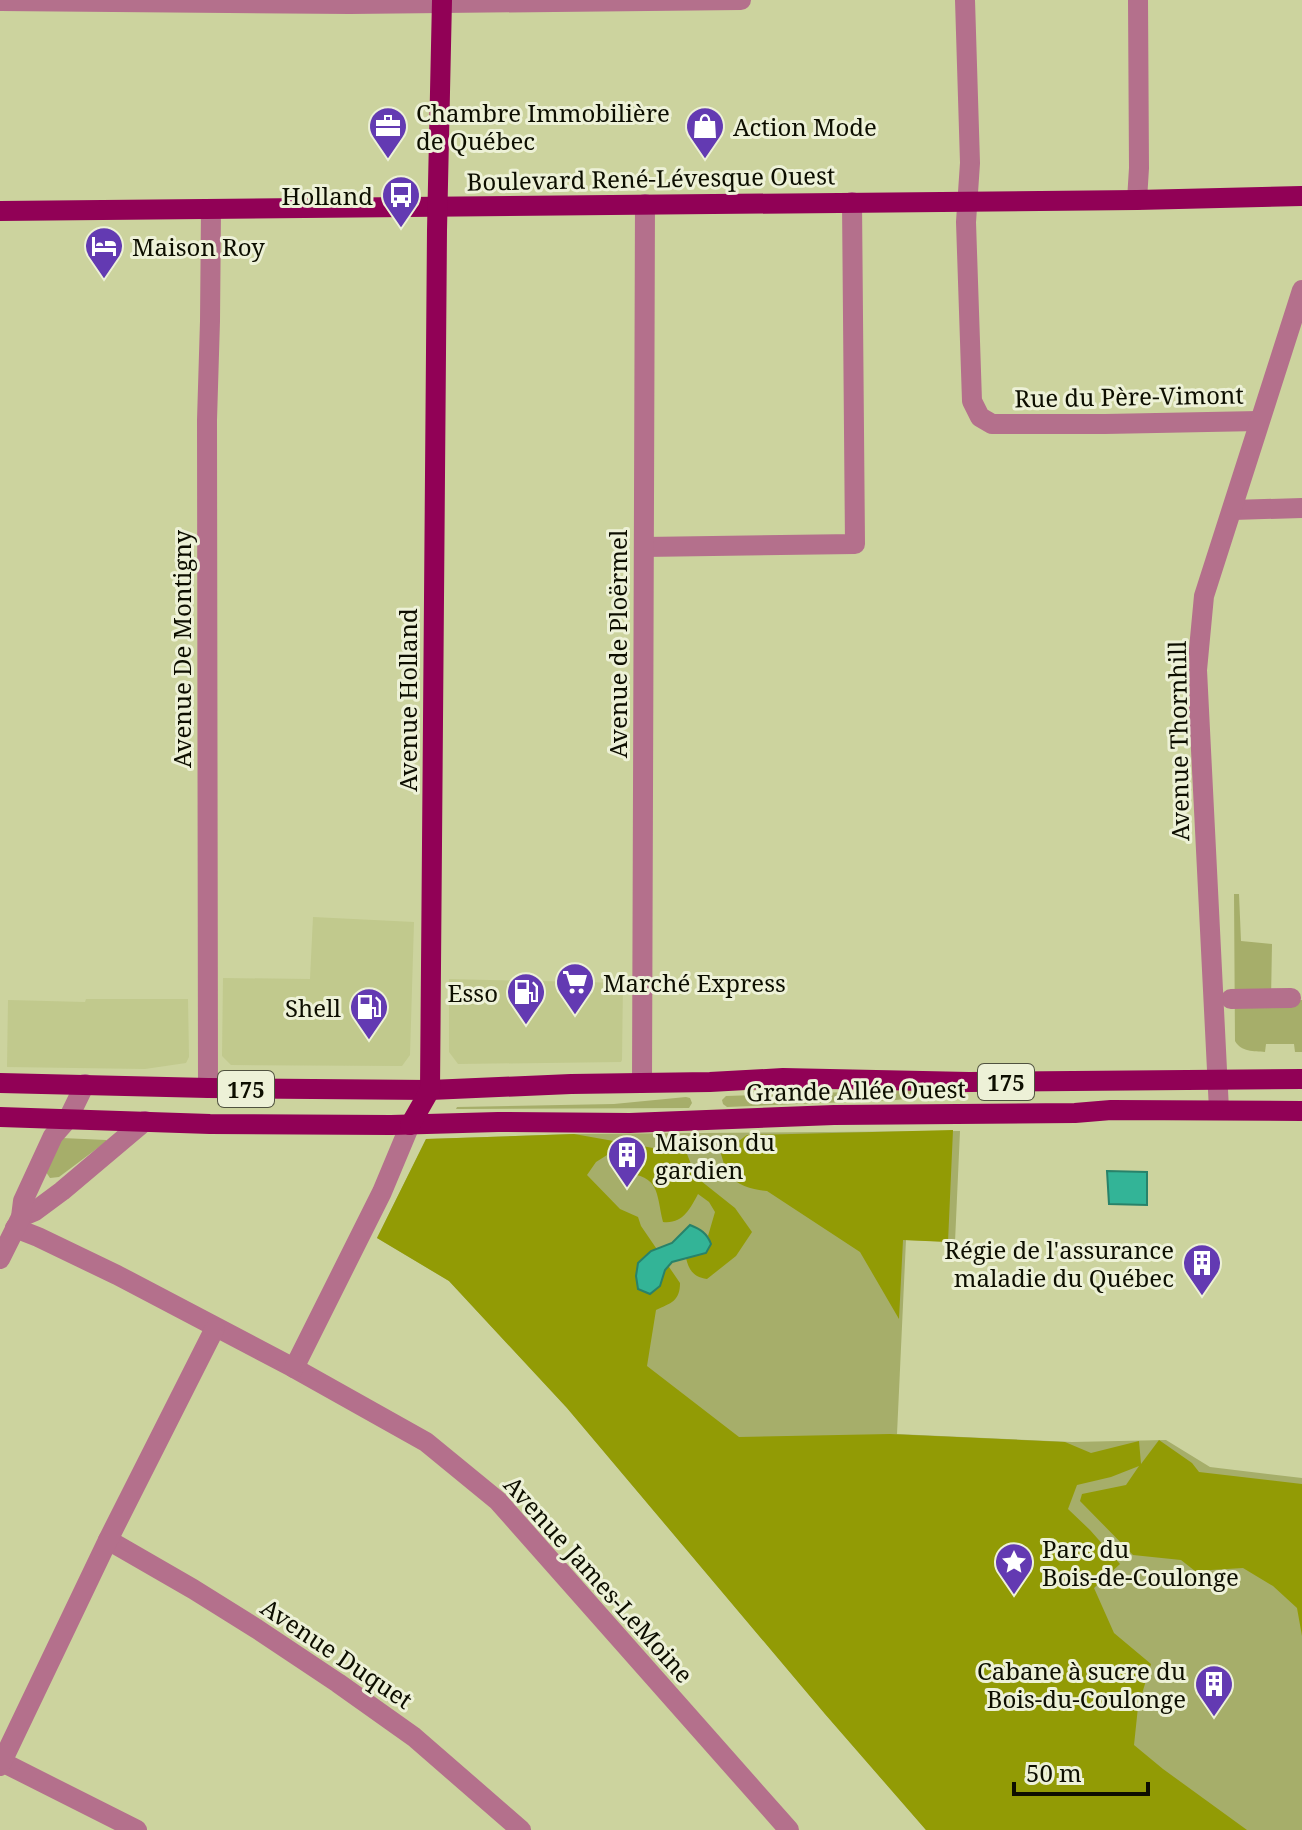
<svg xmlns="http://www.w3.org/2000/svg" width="1302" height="1830" viewBox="0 0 1302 1830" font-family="'Noto Serif',serif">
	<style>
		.built { fill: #c1c98d }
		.green { fill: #a6ae6a }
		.forest { fill: #929b05 }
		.water { fill: #33b497; stroke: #28826a; stroke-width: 2 }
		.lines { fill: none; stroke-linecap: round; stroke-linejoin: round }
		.minor { stroke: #b4708c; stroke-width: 20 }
		.major { stroke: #910156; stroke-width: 20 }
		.labels { text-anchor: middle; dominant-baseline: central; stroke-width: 6; stroke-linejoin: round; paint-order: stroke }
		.shield { fill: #edf1d7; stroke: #505240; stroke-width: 2 }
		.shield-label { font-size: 22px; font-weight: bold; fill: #0d0e00 }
		.poi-label { font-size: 24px; fill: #0d0e00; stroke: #edf1d7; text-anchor: start }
		.street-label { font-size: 24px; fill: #0d0e00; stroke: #edf1d7 }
	</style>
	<rect width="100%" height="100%" fill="#ccd39e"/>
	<g class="built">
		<path d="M313,917l101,5 -4,133 -8,11 -171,-1 -9,-9 1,-78 87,1z"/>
		<path d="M449,979l174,4 -1,77 -1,2 -163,2 -9,-12z"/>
		<path d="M86,999h102l1,58 -3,6 -41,6 -138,-2 1,-67 77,2z"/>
	</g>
	<g class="green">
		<path d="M1234,894h5l2,47 31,3 -1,56h31v52h-7l-1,-8h-28l-1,8c-11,-1 -24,0 -30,-11z"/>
		<path d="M944,1089v5l-48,6 -169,7 -4,-3 -1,-4 4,-4z"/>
		<path d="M686,1097l4,1 2,5 -3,5 -233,1 1,-2 157,-3z"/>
		<path d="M960,1131l-5,111 -49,-2 -9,194 175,8 94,-2 44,27 92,11v352h-376l-101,-116 -258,-306 -118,-127 -72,-43 49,-99 148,-5z"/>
		<path d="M62,1138l44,2 1,1 -48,36 -9,1 -4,-6z"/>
	</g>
	<g class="forest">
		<path d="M953,1130l-5,112 -45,-2 -4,79 -39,-67 -93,-61c-13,-1 -30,-5 -39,-17 -3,-5 -5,-14 -7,-20l26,-19z"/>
		<path d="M574,1134l113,20 9,23 39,31 17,24 -16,24 -29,23c-13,-2 -18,-8 -21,-21l20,-5 5,-9 -3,-8 7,-24 -6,-10 -11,-8c-8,15 -15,30 -35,28 -7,-30 -3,-46 -39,-49l2,-20 -11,-3 -19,12 -9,13 33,34 18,8 3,9 39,57c0,18 -9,20 -24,27l-9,56 92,71 151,-3 175,8 26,11 48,-12 2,23 18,-24 33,23 7,9 103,12v152l-5,-28 -24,-22 -30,-18 -48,3 -14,-11 -48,-5 -53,-54 2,-7 44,-9 13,-19 -28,11 -34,8 -9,24 22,21 30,34 -26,24 20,45 37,31 -13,43 -4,38 29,24 84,61h-321l-101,-116 -258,-306 -118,-127 -72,-43 49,-99z"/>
	</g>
	<g class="water">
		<path d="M1107,1171l40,1v33l-38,-1z"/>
		<path d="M690,1225c10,4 17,8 21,19l-5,9 -34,9 -7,8 -5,16 -10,8 -12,-5 -2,-13 2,-13 13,-12 21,-8z"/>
	</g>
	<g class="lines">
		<g class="minor">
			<path d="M965,0l5,163 -4,59 6,179 8,16 12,7h113l154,-3"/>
			<path d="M0,1l350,3 391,-4"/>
			<path d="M1137,200l2,-32 -1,-168"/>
			<path d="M1233,510l69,-2"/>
			<path d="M644,547l211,-3 -3,-342"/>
			<path d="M1231,999l60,-1"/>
			<path d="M642,1083l3,-879"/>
			<path d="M208,1088l-1,-668 3,-99 1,-112"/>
			<path d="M1219,1110l-22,-440 7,-74 98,-306"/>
			<path d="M21,1217l14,-6 27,-20 83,-70"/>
			<path d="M15,1228l23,9 79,38 177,93 132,74 72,59 291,329"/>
			<path d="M0,1259l21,-42 2,-16 30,-65 15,-17 17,-35"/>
			<path d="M294,1368l88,-176 28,-67"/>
			<path d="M108,1540l85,49 64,40 81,54 76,54 107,93"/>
			<path d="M2,1762l135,68"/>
			<path d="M0,1766l108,-226 107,-212"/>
		</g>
		<g class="major">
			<path d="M0,211l1137,-11 165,-4"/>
			<path d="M0,1083l208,5 222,2 141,-6 139,-2 73,-4 186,4 333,-3"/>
			<path d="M0,1117l210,7 181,1 107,-3 132,1 204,-8 241,-2 36,-3 191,1"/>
			<path d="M410,1125l20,-35 7,-860 5,-230"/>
		</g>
	</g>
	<defs>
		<g id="office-pin" transform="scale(2)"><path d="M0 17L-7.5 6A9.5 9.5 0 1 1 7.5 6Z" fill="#633ab2" stroke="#edf1d7"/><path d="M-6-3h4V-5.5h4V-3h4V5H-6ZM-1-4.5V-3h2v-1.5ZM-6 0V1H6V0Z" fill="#fff"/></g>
		<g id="shop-pin" transform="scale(2)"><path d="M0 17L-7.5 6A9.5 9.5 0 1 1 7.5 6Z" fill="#633ab2" stroke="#edf1d7"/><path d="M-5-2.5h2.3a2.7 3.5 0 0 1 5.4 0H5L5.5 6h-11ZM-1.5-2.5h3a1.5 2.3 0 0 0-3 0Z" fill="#fff"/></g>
		<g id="bus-pin" transform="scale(2)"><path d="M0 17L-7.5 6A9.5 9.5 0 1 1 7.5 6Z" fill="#633ab2" stroke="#edf1d7"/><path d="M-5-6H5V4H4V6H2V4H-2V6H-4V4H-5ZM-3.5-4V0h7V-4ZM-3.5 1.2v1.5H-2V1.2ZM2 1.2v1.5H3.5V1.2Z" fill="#fff"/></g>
		<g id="hotel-pin" transform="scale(2)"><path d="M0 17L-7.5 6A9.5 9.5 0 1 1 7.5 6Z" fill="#633ab2" stroke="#edf1d7"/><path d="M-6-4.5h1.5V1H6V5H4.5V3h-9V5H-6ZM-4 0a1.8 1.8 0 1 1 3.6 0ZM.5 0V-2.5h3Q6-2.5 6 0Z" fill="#fff"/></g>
		<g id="supermarket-pin" transform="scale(2)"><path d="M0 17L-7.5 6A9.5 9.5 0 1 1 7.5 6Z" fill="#633ab2" stroke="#edf1d7"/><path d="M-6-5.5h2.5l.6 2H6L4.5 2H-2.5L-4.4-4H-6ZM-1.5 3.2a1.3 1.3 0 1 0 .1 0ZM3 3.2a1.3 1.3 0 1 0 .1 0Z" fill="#fff"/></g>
		<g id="fuel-pin" transform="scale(2)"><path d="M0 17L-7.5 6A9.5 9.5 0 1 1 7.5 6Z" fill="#633ab2" stroke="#edf1d7"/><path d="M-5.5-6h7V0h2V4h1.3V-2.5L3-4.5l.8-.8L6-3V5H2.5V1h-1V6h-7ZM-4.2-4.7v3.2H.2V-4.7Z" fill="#fff"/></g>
		<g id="building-pin" transform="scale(2)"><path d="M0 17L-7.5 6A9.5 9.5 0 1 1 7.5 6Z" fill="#633ab2" stroke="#edf1d7"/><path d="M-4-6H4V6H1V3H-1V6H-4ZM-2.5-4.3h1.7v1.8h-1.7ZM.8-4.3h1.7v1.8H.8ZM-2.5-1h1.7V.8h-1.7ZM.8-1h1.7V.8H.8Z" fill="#fff"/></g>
		<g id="sight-pin" transform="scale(2)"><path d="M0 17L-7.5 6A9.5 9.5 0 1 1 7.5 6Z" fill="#633ab2" stroke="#edf1d7"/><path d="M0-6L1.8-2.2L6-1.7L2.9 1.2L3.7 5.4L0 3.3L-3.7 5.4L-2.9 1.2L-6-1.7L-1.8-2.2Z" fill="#fff"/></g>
	</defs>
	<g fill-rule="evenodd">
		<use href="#office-pin" x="388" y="126"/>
		<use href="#shop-pin" x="705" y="126"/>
		<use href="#bus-pin" x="401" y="195"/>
		<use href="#hotel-pin" x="104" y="246"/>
		<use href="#supermarket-pin" x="575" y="982"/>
		<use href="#fuel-pin" x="526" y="992"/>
		<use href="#fuel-pin" x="369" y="1007"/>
		<use href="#building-pin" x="627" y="1155"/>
		<use href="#building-pin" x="1202" y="1263"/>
		<use href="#sight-pin" x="1014" y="1562"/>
		<use href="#building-pin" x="1214" y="1684"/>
	</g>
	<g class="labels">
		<g class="shield">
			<rect x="978" y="1064" width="56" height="36" rx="6"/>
			<rect x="218" y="1071" width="56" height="36" rx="6"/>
		</g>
		<g class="shield-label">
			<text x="1006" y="1082">175</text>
			<text x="246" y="1089">175</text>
		</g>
		<g class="poi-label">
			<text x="416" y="112">Chambre Immobilière<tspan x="416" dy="28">de Québec</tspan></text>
			<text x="733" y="126">Action Mode</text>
			<text x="373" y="195" text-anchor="end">Holland</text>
			<text x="132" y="246">Maison Roy</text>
			<text x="603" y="982">Marché Express</text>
			<text x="498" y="992" text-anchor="end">Esso</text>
			<text x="341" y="1007" text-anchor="end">Shell</text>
			<text x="655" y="1141">Maison du<tspan x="655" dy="28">gardien</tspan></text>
			<text x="1174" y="1249" text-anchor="end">Régie de l'assurance<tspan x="1174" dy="28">maladie du Québec</tspan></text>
			<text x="1042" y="1548">Parc du<tspan x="1042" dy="28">Bois-de-Coulonge</tspan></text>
			<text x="1186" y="1670" text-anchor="end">Cabane à sucre du<tspan x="1186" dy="28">Bois-du-Coulonge</tspan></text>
		</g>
		<g class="street-label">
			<text transform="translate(651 178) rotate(-1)">Boulevard René-Lévesque Ouest</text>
			<text transform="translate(1129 396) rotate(-1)">Rue du Père-Vimont</text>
			<text transform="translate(617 644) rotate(-90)">Avenue de Ploërmel</text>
			<text transform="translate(181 649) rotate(-90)">Avenue De Montigny</text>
			<text transform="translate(407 700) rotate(-90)">Avenue Holland</text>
			<text transform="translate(1178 741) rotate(-91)">Avenue Thornhill</text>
			<text transform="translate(856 1090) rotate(-1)">Grande Allée Ouest</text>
			<text transform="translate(599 1579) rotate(48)">Avenue James-LeMoine</text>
			<text transform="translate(337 1653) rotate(34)">Avenue Duquet</text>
		</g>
	</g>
	<path d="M1014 1782v12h134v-12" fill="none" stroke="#0d0e00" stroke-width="4"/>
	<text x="1026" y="1782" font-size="24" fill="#0d0e00" stroke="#edf1d7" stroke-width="6" paint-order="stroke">50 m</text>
</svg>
